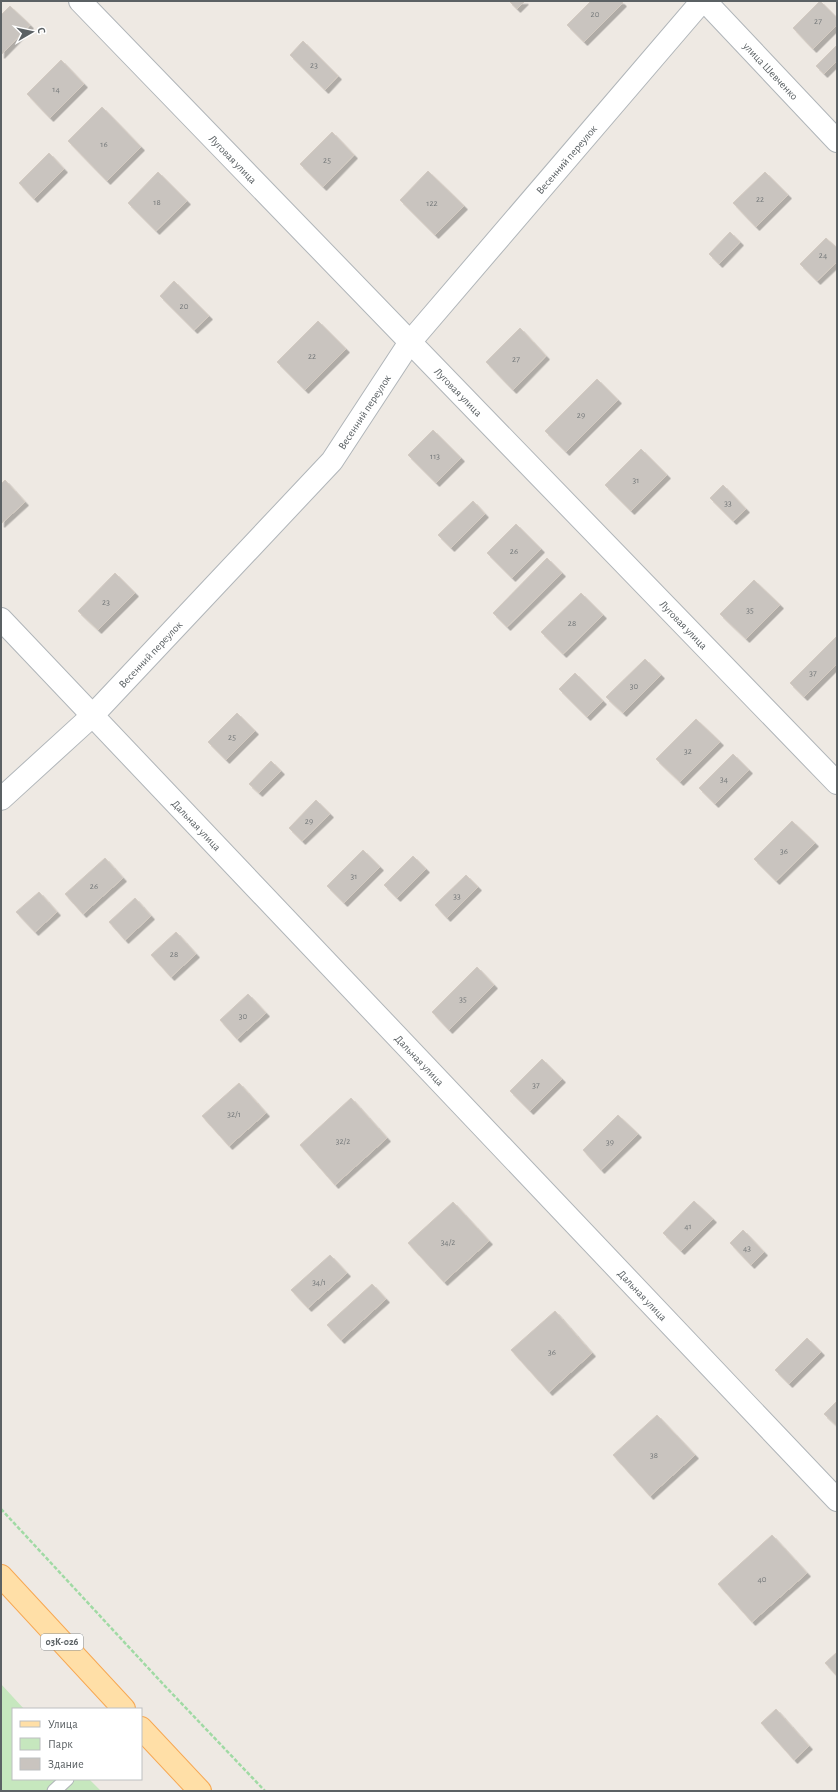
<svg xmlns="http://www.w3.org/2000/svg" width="838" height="1792" viewBox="0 0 838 1792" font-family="'Alegreya Sans',sans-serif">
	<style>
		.green { fill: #c6e7be }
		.building { fill: #c9c4bf; stroke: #d3cac1; filter: url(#shadow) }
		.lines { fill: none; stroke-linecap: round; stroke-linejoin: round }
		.service-casing { stroke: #b0b5b9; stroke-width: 15 }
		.minor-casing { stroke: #b0b5b9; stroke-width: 24 }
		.primary-casing { stroke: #f7a853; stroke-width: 24 }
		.path { stroke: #a0daa4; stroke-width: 2.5; stroke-dasharray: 4 2; stroke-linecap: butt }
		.service { stroke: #fff; stroke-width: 13 }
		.minor { stroke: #fff; stroke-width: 22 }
		.primary { stroke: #ffdfa7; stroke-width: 22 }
		.labels { text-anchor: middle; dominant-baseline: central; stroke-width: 3.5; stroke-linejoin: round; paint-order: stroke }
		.number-label { font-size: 9px; fill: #767a7b }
		.shield { fill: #fff; stroke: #8c9092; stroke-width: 1 }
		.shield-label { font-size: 10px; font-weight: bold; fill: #5b6164 }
		.street-label { font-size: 11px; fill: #5b6164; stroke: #fff }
	</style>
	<defs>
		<filter id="shadow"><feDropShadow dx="3.5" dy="3.5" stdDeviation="0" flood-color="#0004"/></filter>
	</defs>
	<rect width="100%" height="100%" fill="#eee9e3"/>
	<path class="green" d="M1,1684l23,25h-11v70h76l12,12h-100z"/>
	<g class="building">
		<path d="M509,1h16l-8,8z"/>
		<path d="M591,1h30l2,2 -39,39 -17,-17z"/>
		<path d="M820,1l17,17v7l-24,24 -20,-21z"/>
		<path d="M10,6l20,19 -29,30v-40z"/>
		<path d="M303,41l35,35 -13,14 -35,-35z"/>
		<path d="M837,45v16l-13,13 -8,-8z"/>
		<path d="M61,60l23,24 -34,34 -23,-24z"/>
		<path d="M102,107l39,40 -34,34 -39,-40z"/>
		<path d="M332,132l22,23 -31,32 -23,-23z"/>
		<path d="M49,153l15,16 -30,30 -15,-16z"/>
		<path d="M428,171l36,35 -29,29 -35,-35z"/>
		<path d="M158,172l29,29 -31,30 -28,-28z"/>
		<path d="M765,172l23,23 -32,32 -23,-24z"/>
		<path d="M730,232l10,10 -21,22 -10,-10z"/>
		<path d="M826,238l11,10v14l-20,19 -17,-17z"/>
		<path d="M174,281l35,35 -15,14 -34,-34z"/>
		<path d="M318,321l28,28 -41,41 -28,-28z"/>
		<path d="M520,328l26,28 -33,34 -27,-28z"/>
		<path d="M597,379l21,21 -52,52 -21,-21z"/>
		<path d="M433,430l28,28 -25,25 -28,-28z"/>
		<path d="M641,449l26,26 -36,36 -26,-26z"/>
		<path d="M5,480l20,22 -24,22v-40z"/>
		<path d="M723,485l23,24 -13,12 -23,-23z"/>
		<path d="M473,501l12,13 -34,34 -13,-13z"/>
		<path d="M516,524l25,25 -29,29 -25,-25z"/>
		<path d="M547,558l15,15 -55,54 -14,-14z"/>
		<path d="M115,573l20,20 -37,37 -20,-19z"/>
		<path d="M754,580l26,25 -34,34 -26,-25z"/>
		<path d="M581,593l22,22 -40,39 -22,-22z"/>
		<path d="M837,636v28l-33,33 -14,-14z"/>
		<path d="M645,659l16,16 -38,38 -17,-16z"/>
		<path d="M575,673l28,28 -16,16 -28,-28z"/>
		<path d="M237,713l18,18 -29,29 -18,-18z"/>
		<path d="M696,719l24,23 -40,40 -24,-23z"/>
		<path d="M733,754l16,16 -34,34 -16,-16z"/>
		<path d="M271,761l10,10 -22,22 -10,-9z"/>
		<path d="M316,800l14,14 -28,27 -13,-13z"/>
		<path d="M792,821l23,22 -39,38 -22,-22z"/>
		<path d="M363,850l17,17 -36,36 -17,-17z"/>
		<path d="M413,856l13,13 -29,29 -13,-13z"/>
		<path d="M105,858l18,20 -40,36 -18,-20z"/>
		<path d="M466,875l12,12 -31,31 -12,-13z"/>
		<path d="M39,892l18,20 -22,20 -19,-20z"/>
		<path d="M135,898l16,18 -26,24 -16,-18z"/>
		<path d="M176,932l20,22 -25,23 -20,-22z"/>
		<path d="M477,967l17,18 -45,45 -17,-18z"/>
		<path d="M248,994l18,19 -29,26 -17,-19z"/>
		<path d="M542,1059l20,20 -32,32 -20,-20z"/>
		<path d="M239,1083l27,30 -37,33 -27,-30z"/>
		<path d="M351,1098l36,40 -52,47 -35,-40z"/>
		<path d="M618,1115l20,19 -37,36 -18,-20z"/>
		<path d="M694,1201l19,18 -32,32 -18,-18z"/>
		<path d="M453,1202l36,39 -45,41 -36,-39z"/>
		<path d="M743,1230l21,22 -13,13 -21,-22z"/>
		<path d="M330,1255l17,18 -39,35 -17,-18z"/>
		<path d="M372,1284l14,15 -45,41 -14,-15z"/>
		<path d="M555,1311l37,42 -43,39 -38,-42z"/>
		<path d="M807,1338l14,14 -32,32 -14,-14z"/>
		<path d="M837,1401v25l-13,-12z"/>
		<path d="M657,1415l38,40 -45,41 -37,-41z"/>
		<path d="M772,1535l35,38 -55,49 -34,-38z"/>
		<path d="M837,1652v24l-12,-13z"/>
		<path d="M776,1709l33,37 -15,14 -33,-37z"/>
	</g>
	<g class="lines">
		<g class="service-casing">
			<path id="service" d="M54,1791l13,-12"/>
		</g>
		<g class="minor-casing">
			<g id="minor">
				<path id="s1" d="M80,1l757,782"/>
				<path id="s2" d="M705,1l132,140"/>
				<path id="s3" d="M1,619l836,881"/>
				<path id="s4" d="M1,799l91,-83 240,-255 78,-119 292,-341"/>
			</g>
		</g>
		<g class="primary-casing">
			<g id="primary">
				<path d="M1,1576l123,133"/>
				<path d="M141,1728l59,63"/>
			</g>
		</g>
		<path class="path" d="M1,1509l162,175 102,107"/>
		<use href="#service" class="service"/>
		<use href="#minor" class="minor"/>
		<use href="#primary" class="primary"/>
	</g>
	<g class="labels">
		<g class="number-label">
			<text x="595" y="14">20</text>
			<text x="818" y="21">27</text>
			<text x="314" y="65">23</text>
			<text x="56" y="89">14</text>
			<text x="104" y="144">16</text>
			<text x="327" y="160">25</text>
			<text x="760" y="199">22</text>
			<text x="157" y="202">18</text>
			<text x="432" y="203">122</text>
			<text x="823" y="255">24</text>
			<text x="184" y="306">20</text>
			<text x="312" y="356">22</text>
			<text x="516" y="359">27</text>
			<text x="581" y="415">29</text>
			<text x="435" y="456">113</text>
			<text x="636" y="480">31</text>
			<text x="728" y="503">33</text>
			<text x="514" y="551">26</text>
			<text x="106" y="602">23</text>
			<text x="750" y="610">35</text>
			<text x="572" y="623">28</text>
			<text x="813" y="673">37</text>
			<text x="634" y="686">30</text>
			<text x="232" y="737">25</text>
			<text x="688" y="751">32</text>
			<text x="724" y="779">34</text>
			<text x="309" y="821">29</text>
			<text x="784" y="851">36</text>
			<text x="354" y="876">31</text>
			<text x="94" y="886">26</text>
			<text x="457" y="896">33</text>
			<text x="174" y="954">28</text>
			<text x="463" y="999">35</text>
			<text x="243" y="1016">30</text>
			<text x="536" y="1085">37</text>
			<text x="234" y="1114">32/1</text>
			<text x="343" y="1141">32/2</text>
			<text x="610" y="1142">39</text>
			<text x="688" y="1226">41</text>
			<text x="448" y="1242">34/2</text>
			<text x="747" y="1248">43</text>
			<text x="319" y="1282">34/1</text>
			<text x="552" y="1352">36</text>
			<text x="654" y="1455">38</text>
			<text x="762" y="1579">40</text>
		</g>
		<rect class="shield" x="41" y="1634" width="42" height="16" rx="3"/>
		<g class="shield-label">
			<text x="62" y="1642">03К-026</text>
		</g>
		<g class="street-label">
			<text stroke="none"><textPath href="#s2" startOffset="96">улица Шевченко</textPath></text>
			<text stroke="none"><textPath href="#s1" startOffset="220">Луговая улица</textPath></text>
			<text stroke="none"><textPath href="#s4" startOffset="856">Весенний переулок</textPath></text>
			<text stroke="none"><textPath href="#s1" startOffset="544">Луговая улица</textPath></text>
			<text stroke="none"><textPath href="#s4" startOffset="532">Весенний переулок</textPath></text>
			<text stroke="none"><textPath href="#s1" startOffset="868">Луговая улица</textPath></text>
			<text stroke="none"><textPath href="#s4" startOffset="208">Весенний переулок</textPath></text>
			<text stroke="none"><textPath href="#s3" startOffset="284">Дальная улица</textPath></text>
			<text stroke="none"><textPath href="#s3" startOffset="608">Дальная улица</textPath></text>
			<text stroke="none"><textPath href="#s3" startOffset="932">Дальная улица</textPath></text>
		</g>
	</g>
	<rect width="838" height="1792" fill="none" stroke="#5b6164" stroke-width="4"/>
	<rect x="12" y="1708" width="130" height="72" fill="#ffffff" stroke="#bdc0c1"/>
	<rect x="20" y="1721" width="20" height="6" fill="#ffdfa7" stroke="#bdc0c1"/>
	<text x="48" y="1728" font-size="12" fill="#5b6164">Улица</text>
	<rect x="20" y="1738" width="20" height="12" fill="#c6e7be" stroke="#bdc0c1"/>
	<text x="48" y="1748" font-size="12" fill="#5b6164">Парк</text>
	<rect x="20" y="1758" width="20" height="12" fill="#c9c4bf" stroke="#bdc0c1"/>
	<text x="48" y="1768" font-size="12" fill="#5b6164">Здание</text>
	<g transform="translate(32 32) rotate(81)" stroke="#ffffff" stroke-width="3" paint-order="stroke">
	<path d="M0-3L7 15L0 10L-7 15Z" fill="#5b6164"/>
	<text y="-6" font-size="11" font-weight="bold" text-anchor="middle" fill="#5b6164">С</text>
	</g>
</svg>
